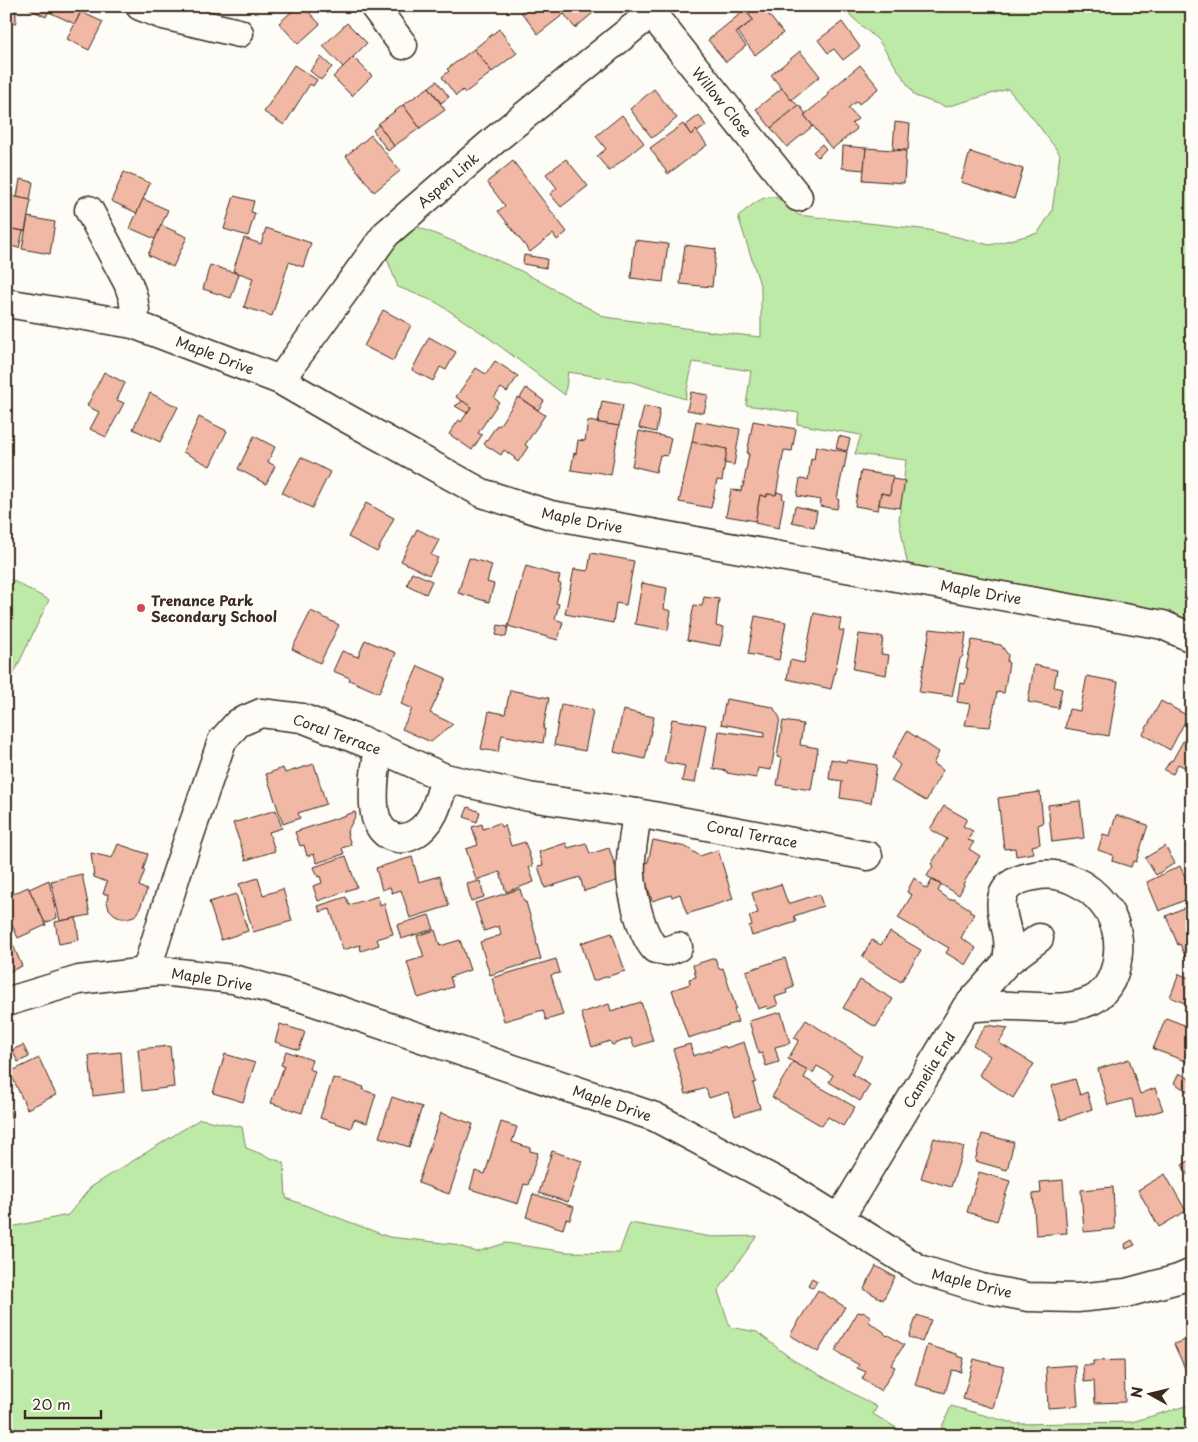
<svg xmlns="http://www.w3.org/2000/svg" width="1198" height="1442" viewBox="0 0 1198 1442" font-family="'Playpen Sans',sans-serif">
	<style>
		.green { fill: #beeaa7; stroke: #7c8a62 }
		.building { fill: #f0b8a5; stroke: #3b2a1e }
		.lines { fill: none; stroke-linecap: round; stroke-linejoin: round }
		.minor-casing { stroke: #3b2a1e; stroke-width: 31 }
		.minor { stroke: #fdfcf7; stroke-width: 28 }
		.poi-dot { fill: #d1495b; stroke: #fdfcf7; stroke-width: 2 }
		.labels { text-anchor: middle; dominant-baseline: central; stroke-width: 4; stroke-linejoin: round; paint-order: stroke }
		.street-label { font-size: 14px; fill: #3b2a1e; stroke: #fdfcf7 }
		.poi-label { font-size: 14px; font-weight: bold; fill: #3b2a1e; stroke: #fdfcf7; text-anchor: start }
	</style>
	<rect width="100%" height="100%" fill="#fdfcf7"/>
	<filter id="ink" filterUnits="userSpaceOnUse"><feTurbulence type="fractalNoise" baseFrequency=".02" numOctaves="2"/><feDisplacementMap in="SourceGraphic" scale="10" xChannelSelector="R" yChannelSelector="G"/><feConvolveMatrix kernelMatrix="1 2 1 2 8 2 1 2 1" color-interpolation-filters="sRGB"/></filter>
	<g filter="url(#ink)">
		<g class="green">
			<path d="M843,6h349v617l-35,-14 -183,-33 -66,-9 -9,-47 7,-60 -51,-6 6,-19 -64,-11 2,-11 -53,-8 5,-34 -58,-9 -8,37 -53,-17 -64,-10 -3,23 -80,-60 -49,-33 -38,-15 -14,-36 29,-26 57,23 51,23 84,46 108,15 48,5v-49l-23,-72c26,-20 34,-30 60,-1l131,15 61,15 48,-12 14,-22 8,-57 -28,-37 -24,-28 -62,18 -31,-11 -36,-55 -27,-24z"/>
			<path d="M6,577l43,23 -43,90z"/>
			<path d="M200,1119l42,8 4,21 38,15 2,35 103,39 64,7 24,8 29,-9 60,9 53,1 11,-30 82,14 45,-1 -39,55 12,36 27,5 36,28 84,47 -4,7 37,22h-904v-208l62,-13 23,-28z"/>
			<path d="M1192,1404v32h-254l13,-30 65,18 116,-2z"/>
		</g>
		<g class="building">
			<path d="M24,6h27l-5,11z"/>
			<path d="M51,6h32l-8,18 -26,-12z"/>
			<path d="M285,6h13l-7,7z"/>
			<path d="M298,6h5l17,18 -22,20 -19,-21z"/>
			<path d="M412,6h28v2l-28,4z"/>
			<path d="M528,6h30l6,8 -26,20 -17,-22z"/>
			<path d="M558,6h16l-10,8z"/>
			<path d="M574,6h13l6,7 -18,15 -11,-14z"/>
			<path d="M719,6h10l-7,5z"/>
			<path d="M755,6h7l21,27 -28,22 -17,-23 15,-12 -6,-8z"/>
			<rect x="6" y="9" width="10" height="14"/>
			<path d="M745,10l8,10 -17,13 10,13 -20,16 -18,-22z"/>
			<path d="M81,12l22,10 -14,28 -22,-11z"/>
			<path d="M842,22l18,25 -17,13 -9,-11 -6,4 -10,-13z"/>
			<path d="M347,23l20,20 -24,24 -20,-21z"/>
			<path d="M499,29l18,24 -25,19 -18,-23z"/>
			<path d="M474,49l18,23 -27,21 -2,-3 -7,6 -14,-19 7,-6 -2,-2z"/>
			<path d="M800,51l20,25 -29,24 -20,-25z"/>
			<path d="M321,57l11,10 -11,13 -11,-9z"/>
			<path d="M353,57l19,19 -20,20 -19,-19z"/>
			<path d="M294,65l23,15 -4,6 -3,-2 -26,41 -20,-13z"/>
			<path d="M860,65l19,23 -20,16 -2,-3 -9,7 10,11 -6,4 5,6 -25,20 -28,-34 25,-20 -2,-2z"/>
			<path d="M437,81l12,16 -8,6 -12,-16z"/>
			<path d="M429,87l16,23 -25,18 -17,-23z"/>
			<path d="M782,88l9,12 1,-1 6,7 -27,22 -15,-19z"/>
			<path d="M654,89l23,29 -25,20 -22,-29z"/>
			<path d="M403,105l17,23 -26,18 -16,-22z"/>
			<path d="M799,105l7,9 -2,1 9,11 -26,21 -16,-19z"/>
			<path d="M622,115l22,28 -35,28 -12,-15 9,-7 -10,-13z"/>
			<path d="M699,115l7,11 -9,6 -1,-2 -5,5 -6,-9z"/>
			<path d="M895,122l15,2 -2,26 -15,-1z"/>
			<path d="M683,124l8,11 5,-5 11,15 -39,29 -18,-26z"/>
			<path d="M379,125l15,21 -6,5 -15,-21z"/>
			<path d="M371,135l29,36 -26,21 -28,-36z"/>
			<path d="M822,144l4,5 -8,8 -5,-5z"/>
			<path d="M843,146l23,2 -2,22 -22,-2z"/>
			<path d="M866,148l40,3 -2,32 -41,-3z"/>
			<path d="M970,152l53,17 -9,30 -53,-17z"/>
			<path d="M566,159l22,27 -27,21 -11,-13 7,-6 -11,-14z"/>
			<path d="M513,161l54,71 -10,8 -4,-6 -23,18 -32,-41 7,-5 -18,-24z"/>
			<path d="M124,172l26,11 -13,30 -26,-12z"/>
			<path d="M20,179l13,3 -3,18 -13,-3z"/>
			<path d="M6,195l25,5 -6,31 -19,-3z"/>
			<path d="M234,196l20,5 -3,11 4,1 -7,23 -24,-7z"/>
			<path d="M143,199l25,11 -13,29 -25,-11z"/>
			<path d="M28,217l27,5 -5,32 -28,-5z"/>
			<path d="M161,225l26,12 -14,30 -25,-12z"/>
			<path d="M6,228l17,3 -4,17 -13,-3z"/>
			<path d="M266,228l45,15 -8,24 -14,-5 -17,54 -28,-9 9,-29 -20,-7 11,-33 17,6z"/>
			<path d="M635,240l33,4 -5,38 -32,-4z"/>
			<path d="M685,245l31,4 -4,38 -32,-3z"/>
			<path d="M524,255l23,4 -1,9 -23,-4z"/>
			<path d="M210,265l29,9 -8,24 -28,-9z"/>
			<path d="M383,310l28,15 -18,36 -29,-15z"/>
			<path d="M429,337l27,15 -10,18 -6,-3 -7,14 -21,-11z"/>
			<path d="M495,361l23,15 -11,16 -6,-4 -7,10 5,4 -21,31 4,2 -10,15 -23,-16 10,-14 2,2 10,-15 -15,-10 20,-29 10,6z"/>
			<path d="M104,372l21,11 -8,17 7,3 -18,34 -16,-8 9,-17 -12,-6z"/>
			<path d="M526,388l18,13 -6,9 -18,-12z"/>
			<path d="M691,392l17,3 -4,18 -17,-3z"/>
			<path d="M150,393l28,14 -18,35 -27,-13z"/>
			<path d="M518,397l27,18 -20,30 3,2 -10,15 -4,-3 1,-1 -11,-8 -3,5 -17,-11 13,-19 2,1z"/>
			<path d="M463,401l8,6 -4,6 -12,-7z"/>
			<path d="M602,401l21,4 -4,21 -21,-3z"/>
			<path d="M644,406l16,3 -4,23 -17,-4z"/>
			<path d="M199,417l28,14 -17,35 -27,-14z"/>
			<path d="M588,421l31,5 -8,49 -20,-4v2l-20,-3 3,-17 2,1 2,-14 7,1z"/>
			<path d="M696,421l44,8 -6,36 -10,-2 3,-14 -35,-7z"/>
			<path d="M753,421l43,8 -4,22 -8,-1 -8,45 -9,-1v3l-7,-2 -4,26 -30,-5 5,-26 10,1 1,-4h1l6,-33h-2z"/>
			<path d="M639,431l32,7 -4,18 -7,-1 -4,17 -24,-6z"/>
			<path d="M254,436l21,11 -7,15 7,4 -9,18 -28,-15z"/>
			<path d="M839,436l11,3 -3,12 -11,-3z"/>
			<path d="M692,442l35,7 -5,32 -5,-1 -6,28 -32,-6z"/>
			<path d="M816,446l31,6 -3,17 -1,-1 -6,31 2,1 -2,9 -17,-3 1,-6 -24,-4 3,-17 8,1 3,-21 3,1z"/>
			<path d="M301,457l29,15 -18,36 -30,-15z"/>
			<path d="M861,471l32,5 -3,19 -9,-2 -3,17 -23,-4z"/>
			<path d="M892,479l13,2 -5,27 -21,-3 2,-12 9,2z"/>
			<path d="M777,492l6,2 -1,4 2,1 -5,29 -24,-5 5,-28 7,2v-3l9,1z"/>
			<path d="M366,503l28,15 -17,34 -29,-15z"/>
			<path d="M795,506l22,5 -3,16 -22,-5z"/>
			<path d="M417,529l22,11 -8,15 7,3 -9,17 -28,-14z"/>
			<path d="M591,553l43,8 -8,44 -10,-2 -3,20 -48,-9 9,-45 14,2z"/>
			<path d="M469,558l23,7 -5,17 7,2 -5,18 -31,-9z"/>
			<path d="M526,566l34,10 -2,7 3,1 -5,19 3,1 -4,15 8,3 -5,18 -50,-14z"/>
			<path d="M412,572l20,9 -6,13 -19,-9z"/>
			<path d="M642,583l25,5 -3,21 7,2 -3,19 -33,-6z"/>
			<path d="M704,597l15,2 -3,27 8,2 -4,18 -33,-6 7,-35 8,1z"/>
			<path d="M311,611l28,14 -19,38 -28,-14z"/>
			<path d="M814,613l27,6 -2,11 5,1 -13,58 -44,-10 3,-19 14,3z"/>
			<path d="M755,616l31,6 -7,38 -31,-6z"/>
			<path d="M498,625l10,2 -2,10 -10,-2z"/>
			<path d="M930,629l36,4 -3,23 -3,3 -8,37 -33,-4z"/>
			<path d="M859,634l24,3 -2,17 8,1 -3,20 -33,-6z"/>
			<path d="M365,640l31,13 -17,40 -30,-13 1,-2 -17,-7 9,-20 16,6z"/>
			<path d="M972,640l29,5 7,10 -1,7 2,1 -5,30 -7,-1 -7,35 -25,-2 5,-21 -13,-2 3,-19 5,1 3,-16h-2z"/>
			<path d="M1034,665l23,5 -3,17 8,2 -4,19 -30,-6z"/>
			<path d="M418,666l28,12 -16,35 23,11 -22,18 -29,-13 10,-20 -11,-5z"/>
			<path d="M1087,676l31,6 -9,54 -44,-8 4,-19 11,2z"/>
			<path d="M510,690l39,8 -6,31h2l-2,14 -41,-8 -4,17 -17,-3 8,-38 16,3z"/>
			<path d="M726,699l47,8 7,11 -9,52 -13,-2 -2,10 -29,-5v-2l-14,-2 6,-38 45,6 1,-5 -44,-8z"/>
			<path d="M1161,701l27,15 -18,34 -27,-16z"/>
			<path d="M561,704l32,6 -8,41 -31,-6z"/>
			<path d="M623,710l31,7 -9,42 -31,-7z"/>
			<path d="M672,719l34,6 -11,58 -13,-2 3,-15 -21,-4z"/>
			<path d="M783,721l20,3 -3,21 18,3 -7,42 -34,-5 5,-27 -5,-1z"/>
			<path d="M1192,725v46l-14,-7 -5,10 -9,-4 7,-10 1,1z"/>
			<path d="M907,731l32,21 -6,12 10,6 -17,31 -35,-20 9,-16 -8,-7z"/>
			<path d="M831,759l15,3 1,-2 30,5 -6,38 -31,-5 2,-17 -13,-2z"/>
			<path d="M314,764l12,40 -28,9 2,5 -17,6 -17,-50 17,-6 2,5z"/>
			<path d="M1040,792l3,31 -5,2 2,19 -8,2 2,7 -18,3 -1,-8 -11,1 -6,-51z"/>
			<path d="M1080,801l4,37 -32,4 -4,-37z"/>
			<path d="M944,806l23,13 -4,7 10,5 -5,9 6,2 -5,7 11,7 -17,28 1,1 -5,10 -32,-19 6,-10 -2,-2 16,-25 -17,-10z"/>
			<path d="M468,807l12,5 -3,10 -13,-5z"/>
			<path d="M276,810l6,18 -13,4 6,19 -29,9 -13,-37z"/>
			<path d="M355,812l1,3 -9,17 4,13 -9,3 2,6 -27,9 -3,-9 -7,2 -3,-11 -4,1 -5,-14z"/>
			<path d="M1116,815l32,10 -12,37 -3,-1 -2,6 -19,-6 1,-6 -15,-5 5,-16 7,2z"/>
			<path d="M499,823l2,4 4,-2 6,21 14,-4 8,24 -4,1 5,15 -28,10 -6,-20 -24,8 -10,-31 12,-4 -6,-18 10,-3 1,5z"/>
			<path d="M653,840l33,7 14,9 18,-6 15,49 -46,15 -7,-20 -8,3 -1,-2 -19,6 -11,-35 7,-4z"/>
			<path d="M566,843l2,5 18,-5 4,11 19,-6 11,32 -36,11 -4,-14 -35,11 -7,-22 5,-1 -4,-13z"/>
			<path d="M118,844l30,10 -5,16h2l-6,16 8,4 -9,23 -4,3 -7,2h-6l-7,-4 -5,-5 -2,-7 1,-8h-5l4,-12 -13,-5 -3,-24 21,5z"/>
			<path d="M1165,846l10,17 -19,12 -11,-17z"/>
			<path d="M346,856l11,31 -39,14 -5,-15 9,-3 -2,-7 -2,1 -4,-10z"/>
			<path d="M412,857l7,25 21,-6 9,30 -39,12 -9,-28 -9,3 -2,-6 -8,3 -6,-22z"/>
			<path d="M1180,866l12,25v6l-33,14 -12,-29z"/>
			<path d="M82,874l8,41 -30,6 -9,-40z"/>
			<path d="M258,878l5,17 20,-6 9,32 -39,11 -14,-48z"/>
			<path d="M914,878l9,7 -1,1 5,3 5,-9 9,5 -3,6 12,9 4,-1 16,10v3l4,2 -13,24 15,10 -10,17 -20,-12 3,-5 -51,-30 14,-23 -5,-3z"/>
			<path d="M49,880l8,38 -12,5 -16,-34z"/>
			<path d="M480,881l4,16 -13,4 -4,-17z"/>
			<path d="M781,884l7,20 31,-10 4,12 -29,10 2,6 -44,14 -3,-10 3,-1 -3,-9 9,-3 -6,-20z"/>
			<path d="M28,887l18,38 -28,13 -12,-26v-15z"/>
			<path d="M520,889l4,13h2l11,38 -1,1 5,18 -51,16 -10,-33 21,-7 -2,-9 -15,5 -9,-28z"/>
			<path d="M236,894l12,37 -27,9 -12,-38z"/>
			<path d="M378,896l2,9 4,-2 9,31 -16,5 2,6 -18,6 -1,-6 -17,5 -13,-41 -10,3 -2,-6 28,-9 3,8z"/>
			<path d="M1192,904v49l-7,3 -5,-12 -2,1 -12,-29z"/>
			<path d="M429,915l5,14 -33,10 -4,-14z"/>
			<path d="M76,918l3,22 -20,4 -4,-22z"/>
			<path d="M435,930l5,16 20,-6 10,30 -20,7 3,10 -35,11 -11,-36 17,-5 -7,-21z"/>
			<path d="M890,932l31,18 -20,32 -39,-25 10,-17 9,5z"/>
			<path d="M612,933l13,38 -32,10 -12,-38z"/>
			<path d="M10,938l12,28 -16,7v-33z"/>
			<path d="M715,958l4,11 4,-1 13,40 -2,1 4,13 -50,16 -16,-48 18,-6 -1,-5 7,-2 -3,-12z"/>
			<path d="M785,958l9,29 -8,3 1,3 -12,4 3,8 -10,4 -1,-3 -9,3 -12,-38z"/>
			<path d="M556,959l4,14 -9,2 12,40 -17,5 -3,-10 -39,11 -12,-43z"/>
			<path d="M1179,974l13,5v27l-22,-9z"/>
			<path d="M860,980l33,19 -17,28 -33,-19z"/>
			<path d="M641,1002l12,39 -19,6 -3,-9 -19,7 -2,-4 -18,6 -11,-34 28,-9 2,7z"/>
			<path d="M781,1012l9,31 -15,4 4,15 -13,4 -4,-13 -3,1 -10,-33z"/>
			<path d="M1166,1018l26,10v26l-4,8 -35,-13z"/>
			<path d="M806,1020l56,36 -10,18 18,11 -10,16 -31,-19 4,-7 -16,-9 -4,7 -25,-14 11,-19 -5,-2z"/>
			<path d="M280,1024l25,8 -6,18 -24,-8z"/>
			<path d="M986,1025l22,3 -9,15 35,21 -21,34 -34,-23 11,-19 -17,-11z"/>
			<path d="M744,1042l12,40 -3,1 7,25 -25,8 -7,-24 -19,6 -3,-10 -20,6 -13,-45 17,-5 3,12 32,-10 1,2z"/>
			<path d="M23,1045l6,12 -11,5 -6,-12z"/>
			<path d="M170,1046l4,41 -32,4 -4,-42z"/>
			<path d="M286,1051l26,9 -3,9 6,2 -13,42 -31,-10 13,-37 -3,-1z"/>
			<path d="M121,1052l3,40 -31,4 -4,-41z"/>
			<path d="M225,1054l30,9 -12,39 -30,-9z"/>
			<path d="M39,1058l17,37 -29,14 -17,-37z"/>
			<path d="M1129,1059l11,35 15,-6 8,22 -27,8 -4,-19 -24,6 -10,-36z"/>
			<path d="M793,1062l15,8 -4,8 51,29 -12,19 -15,-9 -6,9 -50,-29z"/>
			<path d="M1179,1073l13,7v14l-18,-11z"/>
			<path d="M333,1078l31,9 -1,3 13,4 -9,29 -13,-4 -3,9 -31,-10z"/>
			<path d="M1075,1079l5,16 7,-3 5,17 -31,11 -10,-34z"/>
			<path d="M392,1097l30,10 -13,40 -30,-10z"/>
			<path d="M6,1104l6,12 -6,3z"/>
			<path d="M441,1113l32,11 -24,70 -31,-11z"/>
			<path d="M501,1122l16,5 -5,15 18,6v3l8,2 -10,32 -4,-1 -6,20 -48,-15 5,-18 10,3z"/>
			<path d="M982,1134l32,8 -7,28 -32,-9z"/>
			<path d="M934,1138l30,9 -13,40 -30,-9z"/>
			<path d="M552,1151l30,10 -14,41 -29,-9z"/>
			<path d="M1192,1159v23l-10,-17z"/>
			<path d="M979,1172l31,9 -13,40 -30,-9z"/>
			<path d="M1165,1174l21,37 -27,16 -21,-37z"/>
			<path d="M1063,1180l4,53 -31,2 -3,-41 8,-1 -1,-11z"/>
			<path d="M1113,1187l2,42 -31,3 -3,-42z"/>
			<path d="M533,1194l41,13 -4,13 -4,-1 -3,10 -37,-12z"/>
			<path d="M1132,1240l3,5 -9,4 -1,-5z"/>
			<path d="M876,1266l19,11 -12,23 -19,-11z"/>
			<path d="M812,1278l5,3 -4,7 -5,-3z"/>
			<path d="M818,1290l27,17 -27,45 -28,-17z"/>
			<path d="M858,1312l4,1 2,-1 6,4 -1,6 15,10v1l3,3 1,-1 16,10 -13,20 4,2 -14,24 -19,-12 4,-7 -9,-4 2,-3 -24,-14z"/>
			<path d="M917,1315l14,5 -9,22 -13,-5z"/>
			<path d="M1192,1337v39l-3,1 -15,-33z"/>
			<path d="M927,1345l30,9v2l7,2 -3,14 -9,-2 -7,23 -30,-8z"/>
			<path d="M974,1359l30,8 -11,41 -30,-9z"/>
			<path d="M1124,1360l1,42 -30,1 -1,-22 -10,1 -1,-17h10v-4z"/>
			<path d="M1075,1365l3,41 -30,2 -2,-41z"/>
		</g>
		<g class="lines">
			<g class="minor-casing">
				<g id="minor">
					<path d="M140,6l23,9 76,18"/>
					<path d="M374,6l29,39"/>
					<path d="M646,6l152,191"/>
					<path d="M89,210l39,73 5,14 2,13 -2,14"/>
					<path d="M6,303l127,21 147,56 50,29 152,84 69,22 612,110 29,13"/>
					<path d="M280,380l106,-146 111,-96 154,-125"/>
					<path d="M379,748c-4,21 -8,50 -3,70 3,9 8,16 17,19 8,3 15,1 22,-3 20,-12 24,-36 30,-56"/>
					<path d="M637,813c-2,15 -5,31 -6,47 -2,23 8,71 24,89l12,2 11,-4"/>
					<path d="M146,972l31,-100 45,-131 16,-18 23,-10 41,5 77,30 66,30 84,19 108,16 231,43"/>
					<path d="M6,1002l73,-22 67,-8 15,-1 72,8 70,19 352,119 136,72 128,80 62,19 47,9 49,1 49,-5 52,-14 14,-6"/>
					<path d="M966,1008c15,-1 31,-3 46,-2 26,0 53,6 78,-5 9,-3 17,-13 21,-21 9,-19 10,-43 1,-62 -2,-5 -5,-9 -8,-13 -16,-21 -43,-35 -70,-29 -11,2 -23,5 -29,15 -9,14 2,34 3,48 1,7 0,16 -1,23"/>
					<path d="M839,1219l127,-211 41,-46 32,-24"/>
				</g>
			</g>
			<use href="#minor" class="minor"/>
		</g>
	</g>
	<circle class="poi-dot" cx="141" cy="608" r="5"/>
	<g class="labels">
		<g class="street-label">
			<text transform="translate(722 102) rotate(51)">Willow Close</text>
			<text transform="translate(448 180) rotate(-41)">Aspen Link</text>
			<text transform="translate(215 355) rotate(21)">Maple Drive</text>
			<text transform="translate(582 520) rotate(11)">Maple Drive</text>
			<text transform="translate(981 592) rotate(10)">Maple Drive</text>
			<text transform="translate(337 734) rotate(20)">Coral Terrace</text>
			<text transform="translate(752 834) rotate(11)">Coral Terrace</text>
			<text transform="translate(212 979) rotate(9)">Maple Drive</text>
			<text transform="translate(929 1070) rotate(-59)">Camelia End</text>
			<text transform="translate(612 1103) rotate(19)">Maple Drive</text>
			<text transform="translate(972 1283) rotate(14)">Maple Drive</text>
		</g>
		<g class="poi-label">
			<text x="151" y="600">Trenance Park<tspan x="151" dy="16">Secondary School</tspan></text>
		</g>
	</g>
	<rect width="1198" height="1442" fill="none" stroke="#fdfcf7" stroke-width="25"/>
	<rect x="12" y="12" width="1173" height="1417" fill="none" stroke="#3b2a1e" stroke-width="2" filter="url(#ink)"/>
	<g transform="translate(1150 1394) rotate(278)" stroke="#fdfcf7" stroke-width="4" paint-order="stroke">
	<path d="M0-4L9 19L0 12L-9 19Z" fill="#3b2a1e"/>
	<text y="-8" font-size="14" font-weight="bold" text-anchor="middle" fill="#3b2a1e">N</text>
	</g>
	<path d="M25 1410v8h76v-8" fill="none" stroke="#3b2a1e" stroke-width="2.5"/>
	<text x="32" y="1410" font-size="15" fill="#3b2a1e" stroke="#fdfcf7" stroke-width="4" paint-order="stroke">20 m</text>
</svg>
